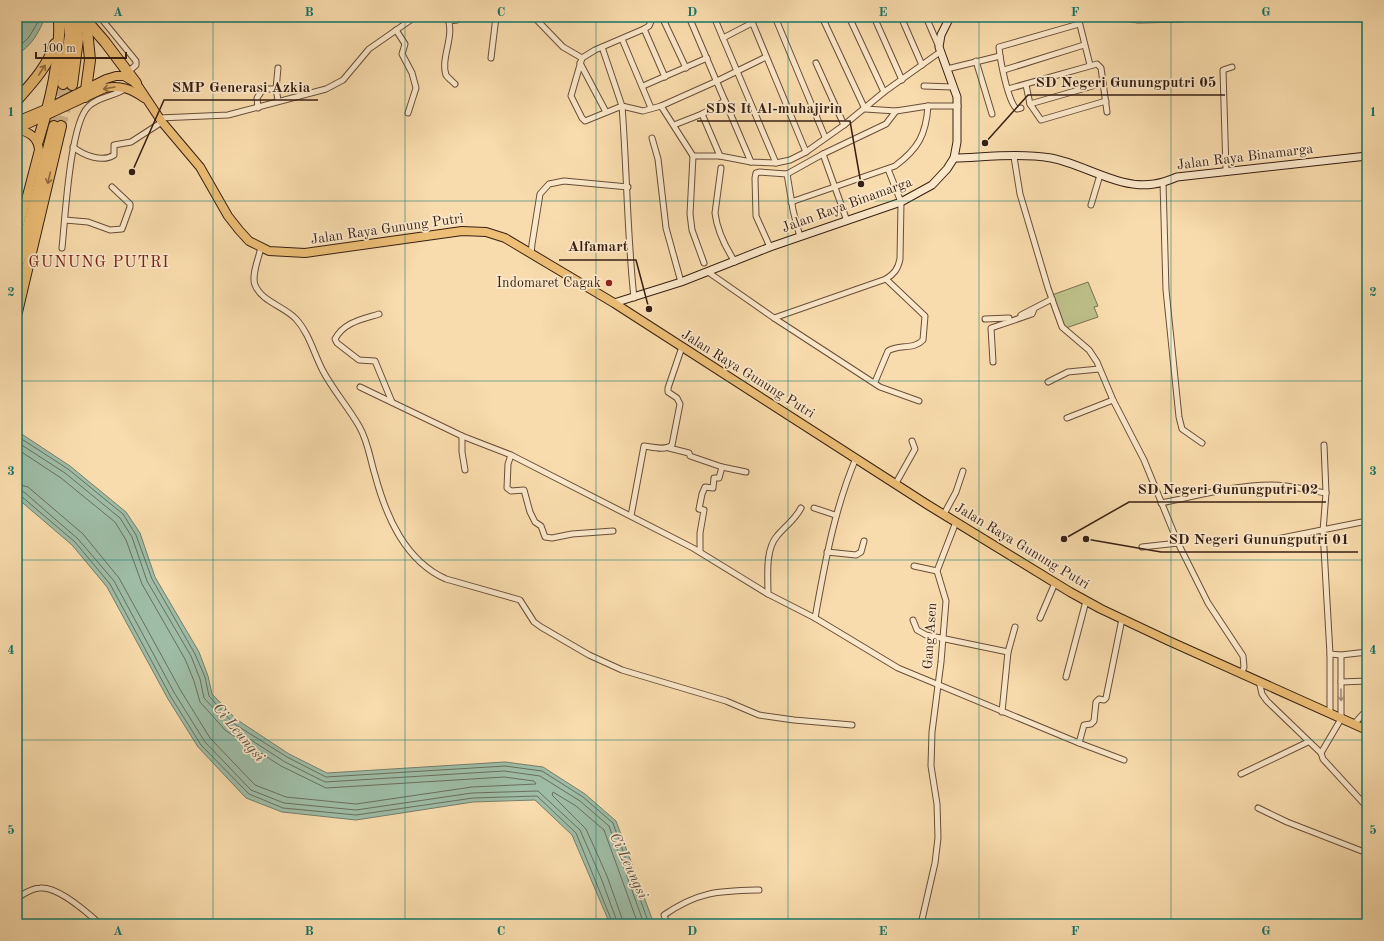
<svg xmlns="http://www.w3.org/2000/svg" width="1384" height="941" viewBox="0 0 1384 941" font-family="'Old Standard TT',serif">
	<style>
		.green { fill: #bec089; stroke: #7a704e }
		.water { fill: #9ebca6; stroke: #757d6b }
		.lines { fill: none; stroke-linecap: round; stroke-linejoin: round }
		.shore { stroke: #6a6e5c; stroke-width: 1 }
		.highway-tunnel { stroke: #d2b68e; stroke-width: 10; stroke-dasharray: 10 5; stroke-linecap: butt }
		.street-casing { stroke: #684e39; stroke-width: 7 }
		.secondary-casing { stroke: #371f12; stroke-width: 9 }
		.primary-casing { stroke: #371f12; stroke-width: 10 }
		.highway-casing { stroke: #371f12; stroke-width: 12 }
		.street { stroke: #fbe8ca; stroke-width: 5 }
		.secondary { stroke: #fbe8ca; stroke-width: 7 }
		.primary { stroke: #ecbe76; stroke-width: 8 }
		.highway { stroke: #ecbe76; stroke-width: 10 }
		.oneway { stroke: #926e44 }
		.oneway2 { stroke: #a38e77 }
		.grid { fill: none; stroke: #0f766e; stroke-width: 1; stroke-opacity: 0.55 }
		.poi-dot { fill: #8f2418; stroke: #fbe8ca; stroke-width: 1.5 }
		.labels { text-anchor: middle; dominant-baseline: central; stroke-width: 3.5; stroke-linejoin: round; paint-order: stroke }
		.street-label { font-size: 14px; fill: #371f12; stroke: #fbe8ca }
		.poi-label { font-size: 14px; fill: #371f12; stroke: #fbe8ca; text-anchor: end }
		.water-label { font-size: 15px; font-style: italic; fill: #564e3e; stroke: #fbe8ca }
		.quarter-label { font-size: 16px; letter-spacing: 1px; fill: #7a1f14; stroke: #fbe8ca }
		.leader { fill: none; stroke: #371f12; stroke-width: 1.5 }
		.callout-dot { fill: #371f12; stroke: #fbe8ca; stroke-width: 1.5 }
		.callout-label { font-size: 15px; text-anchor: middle; font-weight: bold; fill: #371f12; stroke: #fbe8ca; stroke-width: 3.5; stroke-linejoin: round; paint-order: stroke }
		.neatline { fill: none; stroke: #0f766e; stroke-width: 1.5 }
		.grid-label { font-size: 13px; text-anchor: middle; font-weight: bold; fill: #0f766e }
	</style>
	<rect width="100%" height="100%" fill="#f9dcad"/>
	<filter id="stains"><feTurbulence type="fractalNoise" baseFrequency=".005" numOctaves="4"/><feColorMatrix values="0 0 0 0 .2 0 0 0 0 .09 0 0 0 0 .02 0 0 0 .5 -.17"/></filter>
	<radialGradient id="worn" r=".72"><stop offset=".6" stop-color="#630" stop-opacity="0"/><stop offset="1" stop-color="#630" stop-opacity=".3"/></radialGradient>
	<path class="green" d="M1088,282l10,24 -4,1 4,10 -32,11 -3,-3 -11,-30z"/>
	<g class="water">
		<path d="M17,17h28c-5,14 -14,30 -28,37z"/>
		<path d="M17,431l53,35 56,46 14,21 15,44 44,75 9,24 4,18 24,25 53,35 38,19 178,-11 38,5 42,27 31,27 38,103h-44l-38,-89 -37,-35 -62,2 -117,18 -74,-8 -36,-14 -48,-51 -30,-48 -61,-112 -35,-42 -55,-47z"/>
	</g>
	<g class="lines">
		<g class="shore">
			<path d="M17,49l12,-12 12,-20"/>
			<path d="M17,436l51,33 55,45 13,21 16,44 43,75 10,23 4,19 24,27 54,34 39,20 179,-11 37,5 41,26 30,26 36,101"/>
			<path d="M17,442l48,31 55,45 12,19 15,44 44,75 9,23 4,19 27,29 54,35 40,20 179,-11 36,5 40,25 29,25 35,98"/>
			<path d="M17,449l44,29 54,44 11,18 16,44 43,75 9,22 6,21 26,29 55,35 45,22 178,-11 30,4 2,3 -64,3 -116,17 -70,-7 -31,-12 -45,-47 -29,-47 -62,-113 -36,-44 -55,-47 -11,-3"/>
			<path d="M17,490l7,2 54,47 36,42 61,113 30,48 46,48 33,13 72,7 116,-17 66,-2 42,39 21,48 17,46"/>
			<path d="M17,495l4,1 54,46 35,42 61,113 30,48 48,49 34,14 73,7 117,-17 64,-2 39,37 37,91"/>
			<path d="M624,924l-17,-48 -21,-47 -34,-34 1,-3 23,14 28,24 34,94"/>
		</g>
		<g class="highway-tunnel">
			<path d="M54,126l9,-42"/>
			<path d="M61,126l11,-41"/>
		</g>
		<g class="street-casing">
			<g id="street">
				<path d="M100,17l36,44v4l-8,7"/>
				<path d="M447,17c9,18 -7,41 -1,58 2,3 6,6 9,9"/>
				<path d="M534,17l29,30 19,11"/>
				<path d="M662,17l24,51"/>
				<path d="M689,17l62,145"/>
				<path d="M714,17l62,146"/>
				<path d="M750,17l56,135"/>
				<path d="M775,17l50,120"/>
				<path d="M822,17l43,92 31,2 32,-5h30"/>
				<path d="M849,17l35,75"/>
				<path d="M874,17l28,63"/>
				<path d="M901,17l21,48"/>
				<path d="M926,17l13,30"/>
				<path d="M1078,17l12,48"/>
				<path d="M1081,17h13"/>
				<path d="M1119,17l19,3 44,-1"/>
				<path d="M449,21l8,-1 5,-3"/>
				<path d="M644,29l21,48"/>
				<path d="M396,30l9,14 -3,10 10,19 4,15 -8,25"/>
				<path d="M723,38l29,-15"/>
				<path d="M622,39l29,69"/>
				<path d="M602,47l20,59 21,5 18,-5 56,-25 49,-24"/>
				<path d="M491,58l5,-41"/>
				<path d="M976,61l16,53"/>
				<path d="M580,63l26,49"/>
				<path d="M816,63l28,62"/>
				<path d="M278,68l-2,21 2,11"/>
				<path d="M947,69l53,-13"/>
				<path d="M1004,70l80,-25"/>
				<path d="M1026,85l4,19 11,16 65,-19"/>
				<path d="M643,86l64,-28"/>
				<path d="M924,86l29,1"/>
				<path d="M1008,89l89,-25 4,4 6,44"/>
				<path d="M1030,104l73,-21"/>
				<path d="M661,106l32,50h27l31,6 25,1 14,-3 16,-8 38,-27 40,-33 56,-40"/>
				<path d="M258,108l-1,-10 6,-9h13"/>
				<path d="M1021,108l-4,1c-9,-6 -17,-50 -18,-62l80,-23"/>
				<path d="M702,114l18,42"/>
				<path d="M159,118l69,-3 98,-26 17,-9 26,-31 46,-32"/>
				<path d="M674,125l28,-11 23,-13"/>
				<path d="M652,138l6,21 8,69 15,54"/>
				<path d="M73,147c10,8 29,16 41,8v-10l17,-3 31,-20"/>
				<path d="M823,154l63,-30 10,-13"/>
				<path d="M693,156l-3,58 2,16 12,33"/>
				<path d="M1014,157l6,37 28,94 14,39 27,23 8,12 16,38 31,60 34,83 30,60 35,53 1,11 -2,5"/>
				<path d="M721,168l-6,45c2,17 11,35 20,49"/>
				<path d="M1226,171l-3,-101 9,-3"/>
				<path d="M787,174l36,-20 24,67"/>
				<path d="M787,174l6,36 7,27"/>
				<path d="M1163,182l3,108 13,127 3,12 20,14"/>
				<path d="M791,202l104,-36c23,-17 31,-31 33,-60"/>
				<path d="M1091,205l9,-30"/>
				<path d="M65,220l23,2 22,8 12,-1 8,-22v-3l-18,-17"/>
				<path d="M261,247c-2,11 -10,28 -6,38 7,17 29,21 41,34 13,14 18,35 27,52 10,19 25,36 36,55 9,15 11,33 16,49 11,41 30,86 71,104l74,21 14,22 7,5 48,28 33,15 104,31 33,14 35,5 58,5"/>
				<path d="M770,247l-14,-31 -1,-38 1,-5 4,-1 27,2"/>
				<path d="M62,248c3,-28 8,-124 26,-141 10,-11 27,-10 38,-19"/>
				<path d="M531,254l1,-10 8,-50 9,-10 15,-3 64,6"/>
				<path d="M708,272l66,46 106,69 39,14"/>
				<path d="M634,298c-7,-64 -7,-128 -12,-192l-37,15 -3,-3 -11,-22 11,-38 13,-8 49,-21 5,-3 4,-9"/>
				<path d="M379,314c-16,5 -35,8 -44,25l2,4 22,17 16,1 17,41"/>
				<path d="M1021,315l31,-16"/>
				<path d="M774,318l112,-39c8,-5 12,-10 14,-20l1,-57 -13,-33"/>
				<path d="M985,319l24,-1"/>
				<path d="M993,362l-2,-34 41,-14 2,-5"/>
				<path d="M875,382l13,-31c11,-7 26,-1 35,-11l2,-24 -39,-37"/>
				<path d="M1048,382l20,-10 31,-3"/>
				<path d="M360,387l102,49 49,19 182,93 75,46 47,24 83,50 181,75 45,17"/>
				<path d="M1067,418l46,-18"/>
				<path d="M462,436v16l3,18"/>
				<path d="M1324,445l2,48 -3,38 7,123v59"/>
				<path d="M669,448l20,5 1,3 32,11"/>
				<path d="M511,455l-3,9 -1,24 4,3 13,-1 6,22 5,10 6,4 4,11 7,1 20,-4 41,-3"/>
				<path d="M896,483l19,-34 -3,-8"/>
				<path d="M1161,503c36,-7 73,-18 110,-18 19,0 37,5 55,8"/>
				<path d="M814,508l21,7"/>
				<path d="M944,514l12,-22 7,-21"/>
				<path d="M631,516l13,-70c8,1 21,5 28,-1l8,-41 -3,-6 -9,-6v-4l14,-41"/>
				<path d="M1267,541l100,-20"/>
				<path d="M1142,547l36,-4"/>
				<path d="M700,551v-18l4,-23 -5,-1 3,-15 3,-7 8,1 1,-10h5l3,-11 24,5"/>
				<path d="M827,552l29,3 5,-3 3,-11"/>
				<path d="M914,566l23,5"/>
				<path d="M768,594c0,-18 -3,-44 9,-58 9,-11 17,-15 24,-28"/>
				<path d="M815,618c10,-55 19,-108 41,-160"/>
				<path d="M1040,618l15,-35"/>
				<path d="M913,620l4,10 9,5 82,17 7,-25"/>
				<path d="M1330,654l11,1 26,-3"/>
				<path d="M1066,677l20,-76"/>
				<path d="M1259,681l3,13 5,7 54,52 2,6 44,48"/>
				<path d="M1341,682l26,-1"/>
				<path d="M1002,712l6,-60"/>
				<path d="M1354,724l9,-10 4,1"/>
				<path d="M1079,743l5,-18 7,-1 3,-3 2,-19 3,-3 5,1 2,-2 16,-79"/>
				<path d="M1321,753l20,-34v-64"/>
				<path d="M1241,774l67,-32"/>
				<path d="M1258,808l29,14 80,31"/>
				<path d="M17,898c7,-4 14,-10 23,-10 17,-2 47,24 60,36"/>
				<path d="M667,924l-3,-9c35,-24 55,-24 95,-25"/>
				<path d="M921,924l14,-61 3,-25 -1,-34 -6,-38 1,-34 9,-70 5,-61 -9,-30 19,-49"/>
			</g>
		</g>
		<g class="secondary-casing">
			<g id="secondary">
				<path d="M954,158c32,-1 66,-5 97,0 33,6 69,32 103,26 8,-1 16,-4 23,-7l190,-21"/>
				<path d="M614,303l67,-21 89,-35 131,-45 31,-17 15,-16 7,-11 3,-16v-45l-18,-50 2,-12 9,-18"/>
			</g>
		</g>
		<g class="primary-casing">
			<g id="primary">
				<path d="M17,121l31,-13 58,-29 10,-3h8l12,7 26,39 38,45 28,49 11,14 10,11 20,10 36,2 157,-22 24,1 19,6 109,65 314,202 142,87 31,17 68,32 198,89"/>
				<path d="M17,129l88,-41c16,-3 26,1 39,10"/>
				<path d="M17,129c12,3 21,8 22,21l-22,84"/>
			</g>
		</g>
		<g class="highway-casing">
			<g id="highway">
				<path d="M86,20l19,22 31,41"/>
				<path d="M63,84l7,-49 -2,-18"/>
				<path d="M72,85l6,-46 -1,-22"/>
				<path d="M85,97l5,-37 -4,-41"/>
				<path d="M17,100c16,-18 30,-33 38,-56"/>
				<path d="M38,141c12,-39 23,-82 21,-124"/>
				<path d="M17,269l37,-143"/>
				<path d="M17,312l44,-186"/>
			</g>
		</g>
		<use href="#street" class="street"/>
		<use href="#secondary" class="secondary"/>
		<use href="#primary" class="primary"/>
		<use href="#highway" class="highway"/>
	</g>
	<defs><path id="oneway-shaft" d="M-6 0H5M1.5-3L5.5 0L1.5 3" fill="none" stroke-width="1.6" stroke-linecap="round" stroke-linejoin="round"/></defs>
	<g class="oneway">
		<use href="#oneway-shaft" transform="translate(42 70) rotate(-57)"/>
		<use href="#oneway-shaft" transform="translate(109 88) rotate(170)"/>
		<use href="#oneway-shaft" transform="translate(49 178) rotate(103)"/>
	</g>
	<use class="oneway2" href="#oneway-shaft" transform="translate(1341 695) rotate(89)"/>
	<path class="grid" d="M213,17v907M405,17v907M596,17v907M788,17v907M979,17v907M1171,17v907M17,201h1350M17,381h1350M17,560h1350M17,740h1350"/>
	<circle class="poi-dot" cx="609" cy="283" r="4"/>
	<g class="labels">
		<g class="street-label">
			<text transform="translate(1245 157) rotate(-7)">Jalan Raya Binamarga</text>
			<text transform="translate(847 205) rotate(-20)">Jalan Raya Binamarga</text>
			<text transform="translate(387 229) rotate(-8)">Jalan Raya Gunung Putri</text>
			<text transform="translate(748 374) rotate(32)">Jalan Raya Gunung Putri</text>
			<text transform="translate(1022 546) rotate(31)">Jalan Raya Gunung Putri</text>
			<text transform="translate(930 636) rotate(-86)">Gang Asen</text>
		</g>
		<g class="poi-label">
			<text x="601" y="283">Indomaret Cagak</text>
		</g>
		<g class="water-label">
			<text transform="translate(238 733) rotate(50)">Ci Leungsi</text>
			<text transform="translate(628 866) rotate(65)">Ci Leungsi</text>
		</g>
		<g class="quarter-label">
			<text x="99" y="263">GUNUNG PUTRI</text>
		</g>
	</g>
	<path class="leader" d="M985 143L1028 95H1225M132 172L164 100H318M861 184L850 121H697M649 309L636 260H559M1064 539L1129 502H1326M1086 539L1161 552H1358"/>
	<g class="callout-dot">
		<circle cx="985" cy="143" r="4"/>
		<circle cx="132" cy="172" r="4"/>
		<circle cx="861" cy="184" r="4"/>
		<circle cx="649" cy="309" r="4"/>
		<circle cx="1064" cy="539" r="4"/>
		<circle cx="1086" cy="539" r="4"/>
	</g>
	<g class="callout-label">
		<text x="1126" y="87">SD Negeri Gunungputri 05</text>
		<text x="241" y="92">SMP Generasi Azkia</text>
		<text x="774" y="113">SDS It Al-muhajirin</text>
		<text x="598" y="251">Alfamart</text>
		<text x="1228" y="494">SD Negeri Gunungputri 02</text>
		<text x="1259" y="544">SD Negeri Gunungputri 01</text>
	</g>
	<rect width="1384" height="941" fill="none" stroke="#f9dcad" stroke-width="44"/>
	<path d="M36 52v6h90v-6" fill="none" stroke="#371f12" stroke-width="2"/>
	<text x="42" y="52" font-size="12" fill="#371f12" stroke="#fbe8ca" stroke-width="3" paint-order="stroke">100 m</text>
	<rect x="22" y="22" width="1340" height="897" class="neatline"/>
	<g class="grid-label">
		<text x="118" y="16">A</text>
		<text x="309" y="16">B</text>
		<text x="501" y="16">C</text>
		<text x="692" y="16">D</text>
		<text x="883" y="16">E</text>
		<text x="1075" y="16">F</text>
		<text x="1266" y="16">G</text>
		<text x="11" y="116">1</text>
		<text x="1373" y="116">1</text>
		<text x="11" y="296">2</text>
		<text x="1373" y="296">2</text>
		<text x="11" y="475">3</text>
		<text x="1373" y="475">3</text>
		<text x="11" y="654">4</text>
		<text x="1373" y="654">4</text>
		<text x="11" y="834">5</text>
		<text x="1373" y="834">5</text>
		<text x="118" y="935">A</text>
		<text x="309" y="935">B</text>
		<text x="501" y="935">C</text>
		<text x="692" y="935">D</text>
		<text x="883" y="935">E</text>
		<text x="1075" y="935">F</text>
		<text x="1266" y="935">G</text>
	</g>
	<rect width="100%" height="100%" filter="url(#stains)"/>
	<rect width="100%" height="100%" fill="url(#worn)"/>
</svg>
